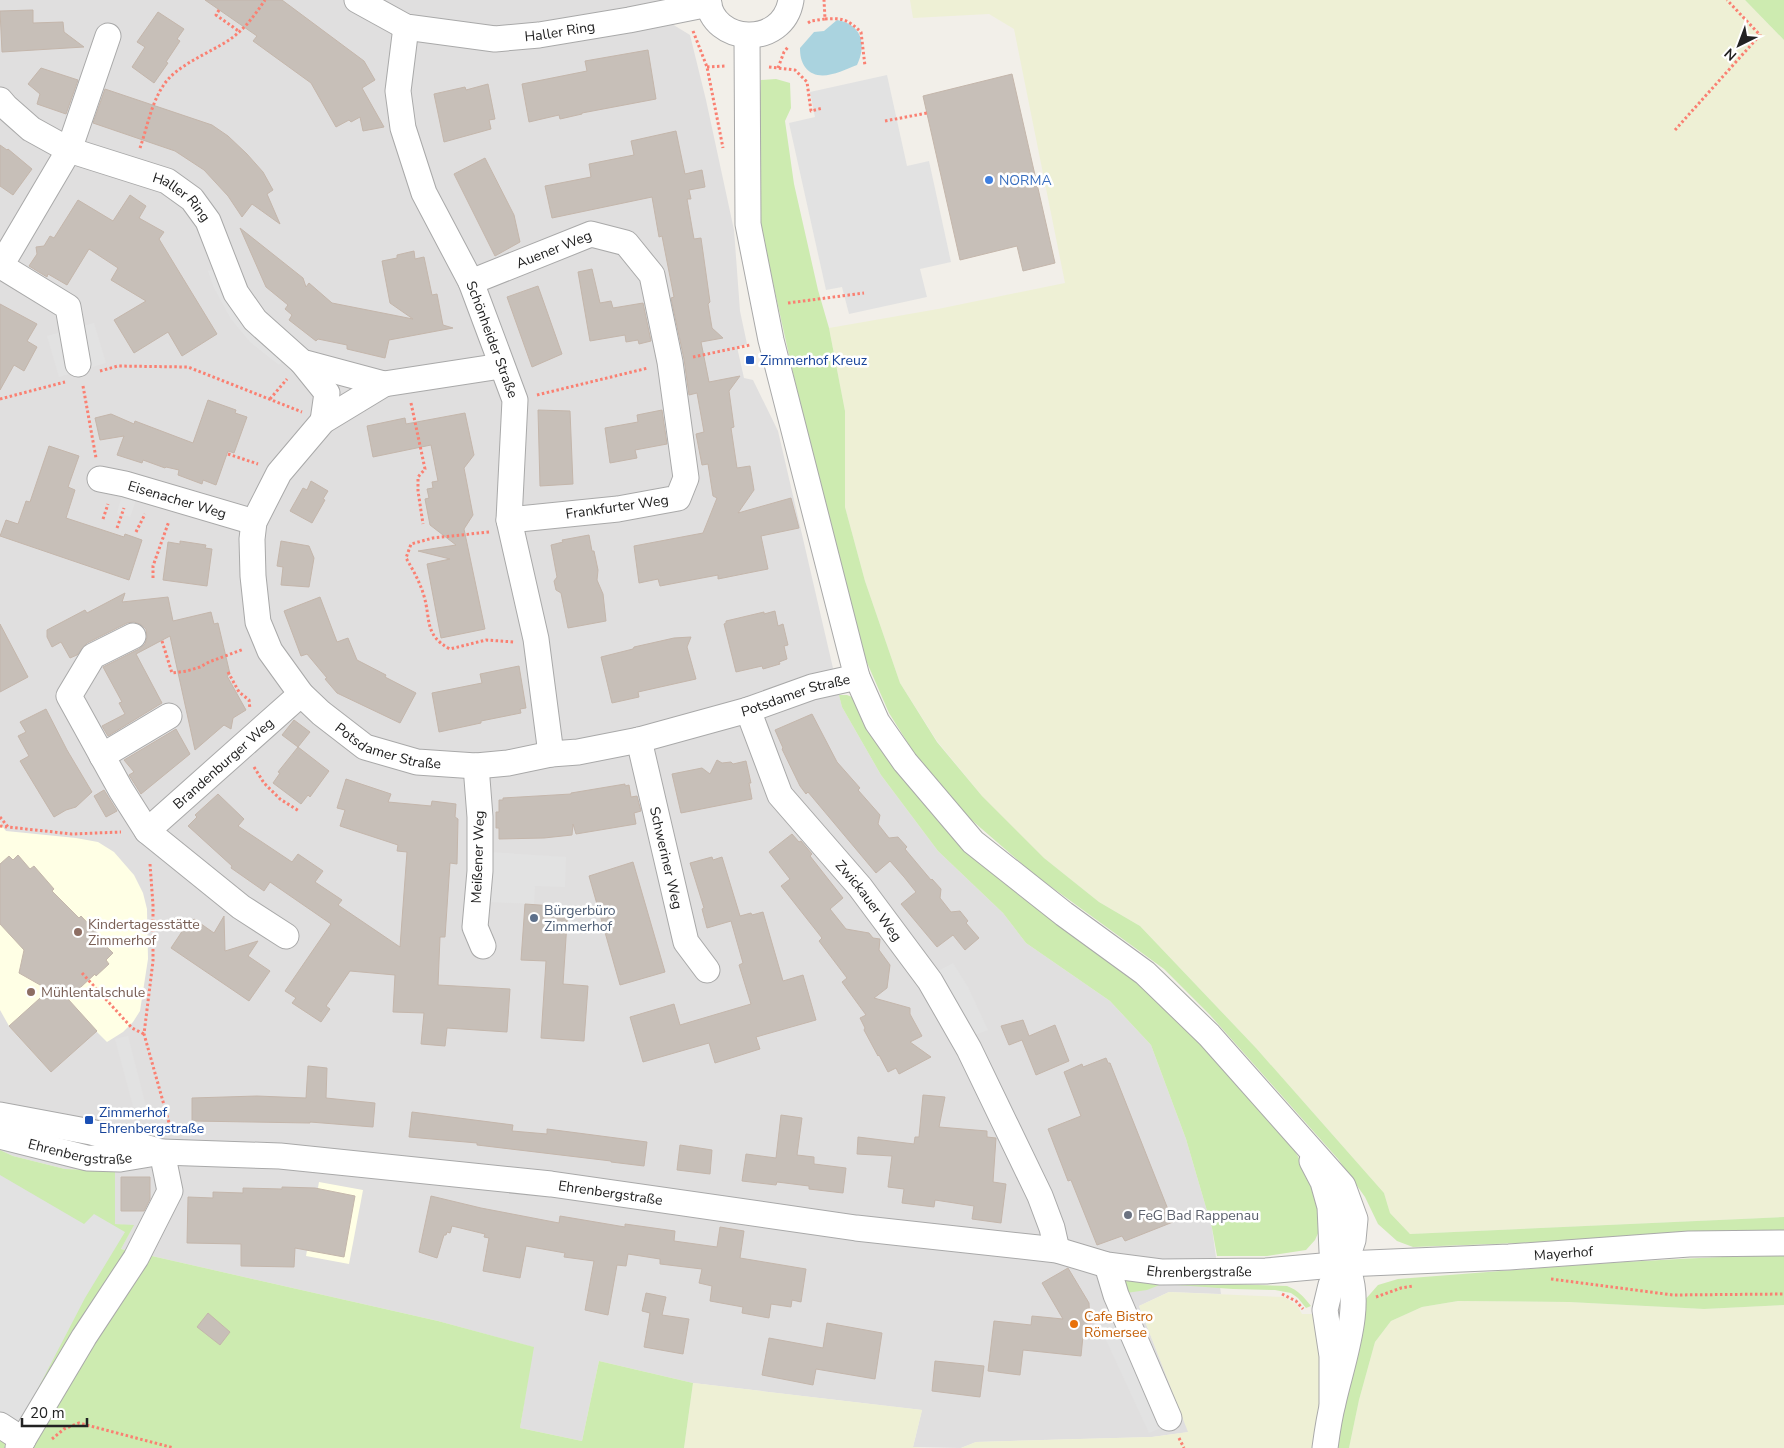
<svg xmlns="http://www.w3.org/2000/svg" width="1784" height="1448" viewBox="0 0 1784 1448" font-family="'Nunito Sans',sans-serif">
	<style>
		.residential { fill: #e0dfdf }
		.education { fill: #ffffe5 }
		.farmland { fill: #eef0d5 }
		.grass { fill: #cdebb0 }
		.parking { fill: #e2e2e2 }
		.water { fill: #aad3df }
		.building { fill: #c7bfb8; stroke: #c4b6ab }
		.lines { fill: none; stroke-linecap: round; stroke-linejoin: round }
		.minor-casing { stroke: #a9a9a9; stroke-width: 27 }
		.path { stroke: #fa8072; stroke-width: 3; stroke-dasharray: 2.5 2.5; stroke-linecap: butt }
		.minor { stroke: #fff; stroke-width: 25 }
		.shop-dot { fill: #3f7fe0; stroke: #fff; stroke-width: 2 }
		.transit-dot { fill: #1a4fb4; stroke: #fff; stroke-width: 2 }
		.service-dot { fill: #5c6f8a; stroke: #fff; stroke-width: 2 }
		.education-dot { fill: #8d6e63; stroke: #fff; stroke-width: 2 }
		.worship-dot { fill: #6b7280; stroke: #fff; stroke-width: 2 }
		.food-dot { fill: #e8710a; stroke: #fff; stroke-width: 2 }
		.labels { text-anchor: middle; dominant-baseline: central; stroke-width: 5; stroke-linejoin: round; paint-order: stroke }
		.street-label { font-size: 14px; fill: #222; stroke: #fff }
		.shop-label { font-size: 14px; fill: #366cbe; stroke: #fff; text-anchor: start }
		.transit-label { font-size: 14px; fill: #164399; stroke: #fff; text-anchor: start }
		.service-label { font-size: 14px; fill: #4e5e75; stroke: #fff; text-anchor: start }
		.education-label { font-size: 14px; fill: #785e54; stroke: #fff; text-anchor: start }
		.worship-label { font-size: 14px; fill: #5b616d; stroke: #fff; text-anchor: start }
		.food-label { font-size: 14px; fill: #c56008; stroke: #fff; text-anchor: start }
	</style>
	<rect width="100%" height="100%" fill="#f2efe9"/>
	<path class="residential" d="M0,0h666l6,24 18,11 16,65 28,130 6,81 7,33 -10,3 7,31 9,2 25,51 64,276 39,68 57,76 65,62 23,30 84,58 41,44 35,94 26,89 9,66 -52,-2 -30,14 50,126 -37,5 -176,5 -15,6 -48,-1 9,-37 -229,-27 -94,-22 -17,80 -62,-13 13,-81 -95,-26 -317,-72 12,-23 -18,-2v-53l-50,-2 -52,-13 -13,-6z"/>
	<g class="education">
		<path d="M0,823l6,8 70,7 22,4 16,10 20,23 9,18 4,16 1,50 -8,52 -7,11 -10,10 -16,10 -11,-11 -45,41 -42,-46 -9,-16z"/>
		<path d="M319,1182l44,8 -14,74 -43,-8z"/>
	</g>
	<g class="farmland">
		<path d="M910,0h835l39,40v1177l-374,17 -20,-21 -6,-20 -128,-145 -116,-122 -41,-24 -55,-44 -62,-62 -45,-55 -37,-58 -35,-102 -20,-74v-96l-16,-83 109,-19 127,-26 -51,-254 -25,-15 -76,4z"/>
		<path d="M1169,1292l115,5 13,8 5,9h12l11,74 -12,60h-352l15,-6 176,-5 36,-5 -49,-126z"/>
		<path d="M1458,1301l111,1 135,7 80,-4v143h-435l10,-48 16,-58 16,-21 31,-14z"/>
		<path d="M693,1383l229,27 -9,37 10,1h-239z"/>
	</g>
	<g class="grass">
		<path d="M1745,0h39v40z"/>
		<path d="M776,79l14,4 1,25 -6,13 9,63 24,106 11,38 16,83v96l20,74 35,102 37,59 45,54 62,62 55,44 41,24 116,122 128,145 6,20 20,21 374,-17v16l-371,14 -16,-6 -19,-17 -13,-27 -27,-38 -128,-144 -46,-46 -129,-94 -75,-65 -39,-46 -32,-51 -24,-55 -18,-64 -54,-221 -32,-144 -3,-36 -1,-53 4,-60z"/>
		<path d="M839,695h8l10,4 49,81 24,32 31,32 60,53 103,71 54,47 113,129 25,45 4,40 -5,11 -9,10 -39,6h-50l-5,-28 -26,-89 -35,-94 -41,-44 -84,-58 -23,-30 -65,-62 -57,-76 -39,-68z"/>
		<path d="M0,1150l13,6 52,13 50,2v53l19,1 -13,24 317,72 96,26 -14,81 62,13 17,-80 94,22 -9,65h-684z"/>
		<path d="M1784,1255v50l-80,4 -135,-7 -111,-1 -36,6 -31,14 -16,21 -16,58 -10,48h-17l32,-147 14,-16 20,-6c129,-10 257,-21 386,-24z"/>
		<path d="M1119,1273l83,10 85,3c11,4 17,11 24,20l-5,2 -8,-10 -7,-5 -16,-3 -42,-1 -71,-5 -15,6 -21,3z"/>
	</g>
	<g class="parking">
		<path d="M887,75l20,91 22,-5 22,101 -31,7 7,28 -78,17 -7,-27 -16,3 -37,-167 26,-6 -5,-25z"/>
		<path d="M214,269l41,67 15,15 13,9 -4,5 -29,-23 -19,-23 -17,-31 -6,-17z"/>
		<path d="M94,323l12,40 -47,14 -12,-41z"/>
		<path d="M123,492l14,5 -7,20 -13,-4z"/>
		<path d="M491,852l75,5 -1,30 -30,-1 -1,18 -46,-2z"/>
		<path d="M953,963l15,24 20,43 -18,7 -34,-65z"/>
		<path d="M128,1036l21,82 -12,3 -22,-82z"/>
		<path d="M0,1175l84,49 10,-10 31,18 -40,66 -66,127 -19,-12z"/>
		<path d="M1116,1319l49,107 -16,7 -49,-106z"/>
	</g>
	<path class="water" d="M837,20c25,4 30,25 20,45 -16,6 -39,19 -52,2 -4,-6 -5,-12 -5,-19l14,-16 10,-1z"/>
	<g class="building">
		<path d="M205,0h77l82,61 11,19 -13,8 22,39 -21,4 -3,-14 -9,5 -2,-2 -13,7 -25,-44 -58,-42 4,-5z"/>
		<path d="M33,10v13l30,-1 1,10 20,15 -82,5 -2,-41z"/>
		<path d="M158,12l26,17 -7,10 3,2 -14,21 2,1 -14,20 -22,-16 13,-20 -8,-5z"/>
		<path d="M648,50l8,49 -74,14v1l-22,5 -1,-4 -30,7 -7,-38 65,-13 -2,-10z"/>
		<path d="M41,68l37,12 -12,34 -29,-10 3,-10 -12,-10z"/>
		<path d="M1012,74l43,189 -32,8 -6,-25 -57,14 -37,-164z"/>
		<path d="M488,84l7,35 -6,1 2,9 -47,13 -10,-48 31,-7 1,3z"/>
		<path d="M105,89l107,36 16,11 19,18 16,18 10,18 -6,4 13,30 -28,-20 -10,13 -14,-21 -24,-26 -29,-19 -82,-28z"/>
		<path d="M676,131l9,43 17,-4 3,17 -16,3 2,9h-4l7,40 7,-1 9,64 -2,2 4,24 11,10 -22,4 8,40 31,-6 -11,15 5,36 -3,1 6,40 13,-2 4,24 -16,23 53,-15 8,30 -38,8 7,33 -50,10v-4l-58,11 -2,-7 -19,4 -5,-37 69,-13 14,-35 -4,-2 -5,-32 -6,1 -6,-31 8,-2 -7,-39 -8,2 -5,-36 -13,-61 3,-1 -12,-61 -3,1 -7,-40 -100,21 -7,-32 46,-9 -2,-13 45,-9 -3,-14z"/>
		<path d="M0,145l7,5 1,-1 24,20 -19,26 -13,-9z"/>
		<path d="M485,158l29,57 6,27 -25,14 -41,-82z"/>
		<path d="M130,195l16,11 -7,12 25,14 -5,7 58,95 -35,22 -14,-24 -34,21 -20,-33 32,-19 -35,-21 7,-12 -29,-19 -22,36 -19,-11 -1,3 -18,-11 8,-12 -1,-7 8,-1 6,-10 4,2 24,-38 35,21z"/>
		<path d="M240,228l63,50 3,9 3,-4 23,20 81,16 -23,-16 -8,-42 15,-3v-3l17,-4 1,8 9,-2 8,38 5,-1 6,31 10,3 -64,12 -4,18 -38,-9v-4l-29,-6 -2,2 -27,-21 3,-5 -7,-6 3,-4 -22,-18z"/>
		<path d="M592,269l8,34 11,-2 2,7 30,-5 8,38 -12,3 -1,-4 -12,2 -1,-7 -35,6 -12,-69z"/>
		<path d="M538,286l24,68 -30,13 -25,-70z"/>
		<path d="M0,304l37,20 -10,17 10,6 -13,24 -10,-6 -14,25z"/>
		<path d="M208,400l28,10 -1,3 12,4 -13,36 -6,-2 -12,34 -13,-5 -1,4 -24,-9 1,-5 -13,-3 -1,1 -22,-8 -1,3 -25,-8 7,-19 -24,4 -5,-22 16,-4 23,10 1,-3 58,22z"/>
		<path d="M538,410l32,1 3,73 -33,2z"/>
		<path d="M662,410l5,34 -32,6 2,8 -27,5 -5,-35 33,-6 -1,-7z"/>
		<path d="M465,413l9,42 -10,13 9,47 -9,14 21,100 -44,9 -14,-74 23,-5 -32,-8 38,-6 -26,-20 -5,-26 4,-1 -2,-9 6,-1 -1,-6 6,-1 -7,-36 -58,12 -6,-31 38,-8 1,6z"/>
		<path d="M49,446l30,10 -11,31 7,3 -9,28 58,19 1,-3 17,6 -13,40 -129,-44 6,-16 12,4 8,-23 4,1z"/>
		<path d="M311,481l17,10 -5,8 2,1 -13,23 -22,-12 13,-23 4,2z"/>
		<path d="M589,535l3,16h2l4,19 -1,10 6,14 3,27 -38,7 -7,-35 -5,-3 -2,-9 3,-4 -6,-32 12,-3 -1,-2z"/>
		<path d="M180,541l26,4 -1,3 7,1 -5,37 -44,-6 5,-38 12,2z"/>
		<path d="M281,541l28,5 5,12 -5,29 -28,-2 2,-18 -6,-1z"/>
		<path d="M125,593l-3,9 46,-5 5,24 38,-9 3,12 4,-1 12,51 -3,2 19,34 -13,8 -2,11 -7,-4 -29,25 -25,-114 -34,18 26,49 -54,33 -6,-10 23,-12 -6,-11 3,-1 -19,-35 36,-18 6,-5 2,-7 -1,-8 -6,-5 -6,-2 -7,1 -40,20 -10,12 -7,3 -9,-16 -9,5 -5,-10v-7l38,-20 2,3z"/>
		<path d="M320,597l17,45 11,-4 9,22 29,15 -1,2 31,16 -16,30 -63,-30 -12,-14 2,-1 -20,-24 -6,2 -17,-45z"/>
		<path d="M775,611l3,15 5,-2 5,21 -4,1 3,13 -8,3 1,2 -17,5 -1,-3 -26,6 -12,-48 2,-1v-2l38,-9v2z"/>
		<path d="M0,624l28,53 -28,15z"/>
		<path d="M691,637l-4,10 9,32 -58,13 1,5 -27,6 -11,-46 32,-8 1,-2 40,-9z"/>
		<path d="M519,666l7,42 -6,1 1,4 -40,8v2l-42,9 -7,-39 50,-10 -2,-9z"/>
		<path d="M46,709l21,41 25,42 -16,15 -10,3 -12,7 -34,-56 9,-5 -11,-20 8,-4 -6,-10z"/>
		<path d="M812,714l25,48 23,26 -2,2 22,25 -2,9 11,14 9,-1 9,10 -2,2 26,31 1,-1 9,10 -1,9 11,14 9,-1 8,10 -2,2 13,15 -14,12 -12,-15 -16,12 -36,-43 15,-12 -12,-15 -14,-16 -14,12 -68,-81 -2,2 -6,-8 -18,-37 1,-1 -8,-18z"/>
		<path d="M294,720l16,12 -12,15 31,24 -19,26 -2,-2 -7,9 -28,-21 7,-10 -2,-1 20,-25 -16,-12z"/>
		<path d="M176,729l14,25 -49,40 -12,-19 5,-3 -10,-12z"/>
		<path d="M717,760l5,3 9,-1 2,2 13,-3 5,22h-2l3,16 -71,14 -9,-39 30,-6 8,6z"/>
		<path d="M346,779l45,15 -3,8 43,4 1,-5 24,3 -1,13 3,2 -1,45 -7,-1 -5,74h-5l-2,48 72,4 -3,43 -60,-4 -2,18 -24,-2 3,-31 -31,-1 2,-37 -45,-4 -24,35 4,3 -9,13 -29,-19 4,-5 -11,-7 46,-67 -61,-42 -6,9 -33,-23 1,-2 -44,-40 9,-9 -2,-2 23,-21 26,25 -6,7 54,36 6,-8 25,17 -8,11 27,18 -4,5 62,42 7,-95 -10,-1 1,-6 -58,-19 5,-16 -8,-2z"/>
		<path d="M625,784v2l4,-1 2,12 6,-1 4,15 -7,2 2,11 -60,10 -3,-10 -1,11 -28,3 -45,1v-11h-3v-16h3v-12h4v-2l68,-4v-1z"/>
		<path d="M104,790l13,21 -11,6 -12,-21z"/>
		<path d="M792,834l7,8 2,-1 11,13 -2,2 33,42 -13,11 16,20 23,4 4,5 7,1 -1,11 11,15 -3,23 -13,10 36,10v6l12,22 -12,6 21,15 -32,17 -3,-6 -8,4 -9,-17 -1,1 -14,-26 1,-2 -5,-10 6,-3 -24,-33 5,-4 -28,-37 3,-3 -41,-52 9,-7 -21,-27z"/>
		<path d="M18,855l12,14 4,-3 20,23 -2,2 27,27 2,-2 21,22 -2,2 13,13 -7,7 3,4 -13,12 -1,-2 -27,25 29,32 -46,41 -42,-46 40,-36 -30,-17 5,-23 -24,-26v-60l9,-8 4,4z"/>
		<path d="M712,857l1,3 9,-3 18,59 11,-3 1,2 11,-3 20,69 20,-6 13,45 -60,17 4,12 -45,14 -6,-20 -66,19 -13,-45 44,-13 6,21 71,-21 -12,-39 4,-2 -12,-42 -24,7 -5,-19 2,-1 -14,-45z"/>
		<path d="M633,862l32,110 -45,13 -31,-109z"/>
		<path d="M525,904l43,3 -5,77 25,2 -4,55 -43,-3 5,-77 -25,-1z"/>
		<path d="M224,916l1,35 33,-10 -10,15 22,15 -21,30 -78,-53 14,-21 2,1 7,-9 20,14z"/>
		<path d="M1023,1020l6,16 26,-11 14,36 -33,14 -14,-35 -13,5 -8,-19z"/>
		<path d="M1106,1058l2,5h2l63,159 -48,19 -3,-5 -25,9 -26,-65 -3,1 -20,-52 33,-13 -17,-44 18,-8 1,3z"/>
		<path d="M308,1066l19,2 -1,30 49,5 -2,24 -63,-5v1l-118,-2v-23l65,-2 49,2z"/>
		<path d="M923,1095l22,2 -6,30 48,4v6l9,1 -3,44 13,2 -5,39 -29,-4 2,-13 -39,-6 -1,7 -32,-4 2,-14 -16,-2 4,-31 -35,-2 1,-17 56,7 1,-7h4z"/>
		<path d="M412,1112l101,13 -1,6 35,3v-5l100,13 -3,24 -33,-4v-1l-134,-16v-2l-68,-6z"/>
		<path d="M781,1115l21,3 -5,37 17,2v7l32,4 -3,25 -34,-4v-3l-32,-4 -1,3 -34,-4 4,-27 30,4z"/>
		<path d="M680,1145l32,5 -2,24 -33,-4z"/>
		<path d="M121,1177h29v22l-6,12h-23z"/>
		<path d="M282,1187l33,1 40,8 -11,61 -49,-9 -1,19 -53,-1v-22l-54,-1 1,-46 25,1v-6l30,1v-5l39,1z"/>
		<path d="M431,1196l50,12 78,15 1,-7 65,11v-3l50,7 -1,10 43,6 3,-20 24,4 -4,27 66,11 -5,33 -9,-2 -1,7 -20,-3 -2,14 -27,-5 1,-6 -33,-6 2,-15 -13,-3 3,-14 -42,-5v-5l-32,-5 -2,12 -9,-1 -9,50 -23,-5 9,-49 -30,-4 1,-4 -39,-7 -6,32 -37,-7 6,-33 -5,-1 1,-3 -33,-8 -2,7 -3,-1 -1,3h-2l-7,23 -18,-6z"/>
		<path d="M1068,1268l21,35 1,22 -6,1 -3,30 -58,-6 -3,25 -32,-4 6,-50 37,4 1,-9 31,3 -21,-36z"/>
		<path d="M646,1293l20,4 -4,18 27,4 -6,35 -39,-7 6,-34 -8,-2z"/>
		<path d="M208,1313l22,19 -10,13 -23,-18z"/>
		<path d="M827,1323l55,10 -7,46 -59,-10 -3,16 -51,-10 7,-37 54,10z"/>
		<path d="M935,1361l49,5 -4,31 -48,-6z"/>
	</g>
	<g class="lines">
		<g class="minor-casing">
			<g id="minor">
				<path id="s1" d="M357,0l49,27 89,12 44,-4 90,-15 80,-16"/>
				<path d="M708,0c4,44 75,49 83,0"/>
				<path id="s2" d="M406,27l-8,64 5,37 21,65 47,89 44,118 -6,120 27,119 15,115"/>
				<path d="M747,36l1,188 23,116 86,337 20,45 28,40 68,80 91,72 81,59 64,62 134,151 12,33 -2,21 -8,24 -14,21 -6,25 7,46v49"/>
				<path id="s3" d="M0,100l6,7 25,22 38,21 98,31 25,18 16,22 28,72 19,27 47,42 82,22 117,-18"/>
				<path d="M1,266l67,41 10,57"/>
				<path d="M0,267l69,-117 39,-114"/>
				<path id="s4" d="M471,282l120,-48 35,9 26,32 18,87 16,116 -8,20 -60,11 -109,11"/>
				<path d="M302,362l25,31 -4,28"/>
				<path id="s5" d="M384,384l-61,37 -44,52 -25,49 -2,17 1,37 5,46 12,29 31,43 20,19 44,34 52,15 59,4 32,-3 43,-9 27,-2 61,-12 109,-30 64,-23 45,-10"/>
				<path id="s6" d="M100,479l25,5 129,38"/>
				<path d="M133,636l-40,20 -24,40 52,94 26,41 94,76 45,29"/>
				<path id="s7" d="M748,710l32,85 80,92 70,94 39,68 71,147 12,32 5,22"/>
				<path id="s8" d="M639,740l47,202 21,28"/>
				<path d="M102,756l67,-40"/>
				<path d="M476,766l4,51v54l-5,56 8,19"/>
				<path id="s9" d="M147,831l154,-137"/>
				<path d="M0,1115l91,17 64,18"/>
				<path id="s10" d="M0,1136l87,22 33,1 42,-7 118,4 271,28 305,44 201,22 50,15 54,7 105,-1 79,-7 164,-7 180,-13 95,-1"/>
				<path d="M1312,1161l11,21 7,25 2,44c4,4 10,9 13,14 21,35 -4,100 -12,138 -4,15 -6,30 -8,45"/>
				<path d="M1107,1265l9,30 53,123"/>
				<path d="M0,1425l23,15"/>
				<path d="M18,1448l66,-111 52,-79 34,-67 -8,-39"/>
			</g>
		</g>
		<g class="path">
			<path d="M219,10l-3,5 24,17"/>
			<path d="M825,19c18,-1 22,0 36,13l4,34"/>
			<path d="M808,23l3,-2 14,-2 -1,-19"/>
			<path d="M693,31l14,36 16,81"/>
			<path d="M707,67l19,-1"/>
			<path d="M769,67l26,3 12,12 4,29 12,-3"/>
			<path d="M778,68l6,-16 4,-5"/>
			<path d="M885,121l42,-8"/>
			<path d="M1675,130l85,-95 -33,-35"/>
			<path d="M140,148c7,-20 11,-44 23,-62 13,-21 45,-32 66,-46 15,-10 26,-25 36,-40"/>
			<path d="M788,303l76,-10"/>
			<path d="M693,357l57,-12"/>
			<path d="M100,371l18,-5 70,1 114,45"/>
			<path d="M83,386l13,72"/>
			<path d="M537,395l111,-27"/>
			<path d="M0,399l65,-17"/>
			<path d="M270,399l17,-20"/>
			<path d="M411,403l14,66 -7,8v14l5,33"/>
			<path d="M228,454l30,10"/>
			<path d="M103,519l5,-15"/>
			<path d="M117,528l7,-20"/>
			<path d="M136,532l9,-18"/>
			<path d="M489,532l-56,6 -22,6 -5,14c7,12 14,24 18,38 7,24 0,39 26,53l36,-9 28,2"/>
			<path d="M153,578v-12l16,-45"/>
			<path d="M162,641l10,32 15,-2 13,-4 9,-5 35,-13"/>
			<path d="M228,672l11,20 10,8 1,9"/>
			<path d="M254,767l10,16 16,16 19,12"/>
			<path d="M0,817l8,10 64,7 49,-2"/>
			<path d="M0,826l7,1"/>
			<path d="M150,864l3,41v56l-9,73 27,96"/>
			<path d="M82,973l50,55 12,6"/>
			<path d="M1551,1279l122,16 111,-1"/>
			<path d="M1282,1294l14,7 7,8"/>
			<path d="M1376,1297l25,-9 12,-2"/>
			<path d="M1090,1322l11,-2"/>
			<path d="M1179,1438l5,10"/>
			<path d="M52,1439l12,-10 15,-6 95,25"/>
		</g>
		<use href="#minor" class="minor"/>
	</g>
	<circle class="shop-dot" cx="989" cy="180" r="5"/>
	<g class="transit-dot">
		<rect x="745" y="355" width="10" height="10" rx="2.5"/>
		<rect x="84" y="1115" width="10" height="10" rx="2.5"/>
	</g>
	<circle class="service-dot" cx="534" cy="918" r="5"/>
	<g class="education-dot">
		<circle cx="78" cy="932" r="5"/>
		<circle cx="31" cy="992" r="5"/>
	</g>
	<circle class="worship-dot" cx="1128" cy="1215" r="5"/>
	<circle class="food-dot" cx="1074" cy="1324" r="5"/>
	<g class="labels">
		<g class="street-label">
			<text stroke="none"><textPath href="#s1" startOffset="211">Haller Ring</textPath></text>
			<text stroke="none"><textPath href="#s3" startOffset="210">Haller Ring</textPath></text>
			<text stroke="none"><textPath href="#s4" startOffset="89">Auener Weg</textPath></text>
			<text stroke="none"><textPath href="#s2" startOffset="332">Schönheider Straße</textPath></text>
			<text stroke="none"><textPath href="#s6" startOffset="80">Eisenacher Weg</textPath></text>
			<text transform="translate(617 507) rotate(-8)">Frankfurter Weg</text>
			<text stroke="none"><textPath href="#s5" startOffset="904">Potsdamer Straße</textPath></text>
			<text stroke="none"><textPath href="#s5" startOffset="484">Potsdamer Straße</textPath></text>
			<text stroke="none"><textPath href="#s9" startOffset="102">Brandenburger Weg</textPath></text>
			<text transform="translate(478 857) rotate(-88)">Meißener Weg</text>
			<text stroke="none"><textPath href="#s8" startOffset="121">Schweriner Weg</textPath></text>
			<text stroke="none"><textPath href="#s7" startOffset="229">Zwickauer Weg</textPath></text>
			<text stroke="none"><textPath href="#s10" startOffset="82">Ehrenbergstraße</textPath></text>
			<text stroke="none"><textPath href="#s10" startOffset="616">Ehrenbergstraße</textPath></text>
			<text stroke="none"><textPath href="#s10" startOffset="1576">Mayerhof</textPath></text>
			<text stroke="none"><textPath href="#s10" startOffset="1211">Ehrenbergstraße</textPath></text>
		</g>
		<g class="shop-label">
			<text x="999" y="180">NORMA</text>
		</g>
		<g class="transit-label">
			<text x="760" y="360">Zimmerhof Kreuz</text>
			<text x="99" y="1112">Zimmerhof<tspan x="99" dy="16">Ehrenbergstraße</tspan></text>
		</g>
		<g class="service-label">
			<text x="544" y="910">Bürgerbüro<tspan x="544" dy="16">Zimmerhof</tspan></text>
		</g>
		<g class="education-label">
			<text x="88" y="924">Kindertagesstätte<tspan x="88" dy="16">Zimmerhof</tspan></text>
			<text x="41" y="992">Mühlentalschule</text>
		</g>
		<g class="worship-label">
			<text x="1138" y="1215">FeG Bad Rappenau</text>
		</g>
		<g class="food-label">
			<text x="1084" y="1316">Cafe Bistro<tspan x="1084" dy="16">Römersee</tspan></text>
		</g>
	</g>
	<g transform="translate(1739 45) rotate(222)" stroke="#ffffff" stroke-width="4" paint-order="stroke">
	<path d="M0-4L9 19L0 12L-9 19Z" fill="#222222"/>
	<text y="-8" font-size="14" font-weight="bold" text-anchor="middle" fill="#222222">N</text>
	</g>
	<path d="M22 1418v8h65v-8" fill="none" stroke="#222222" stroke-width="2.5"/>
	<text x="30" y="1418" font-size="15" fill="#222222" stroke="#ffffff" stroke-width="4" paint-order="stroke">20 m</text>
</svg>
